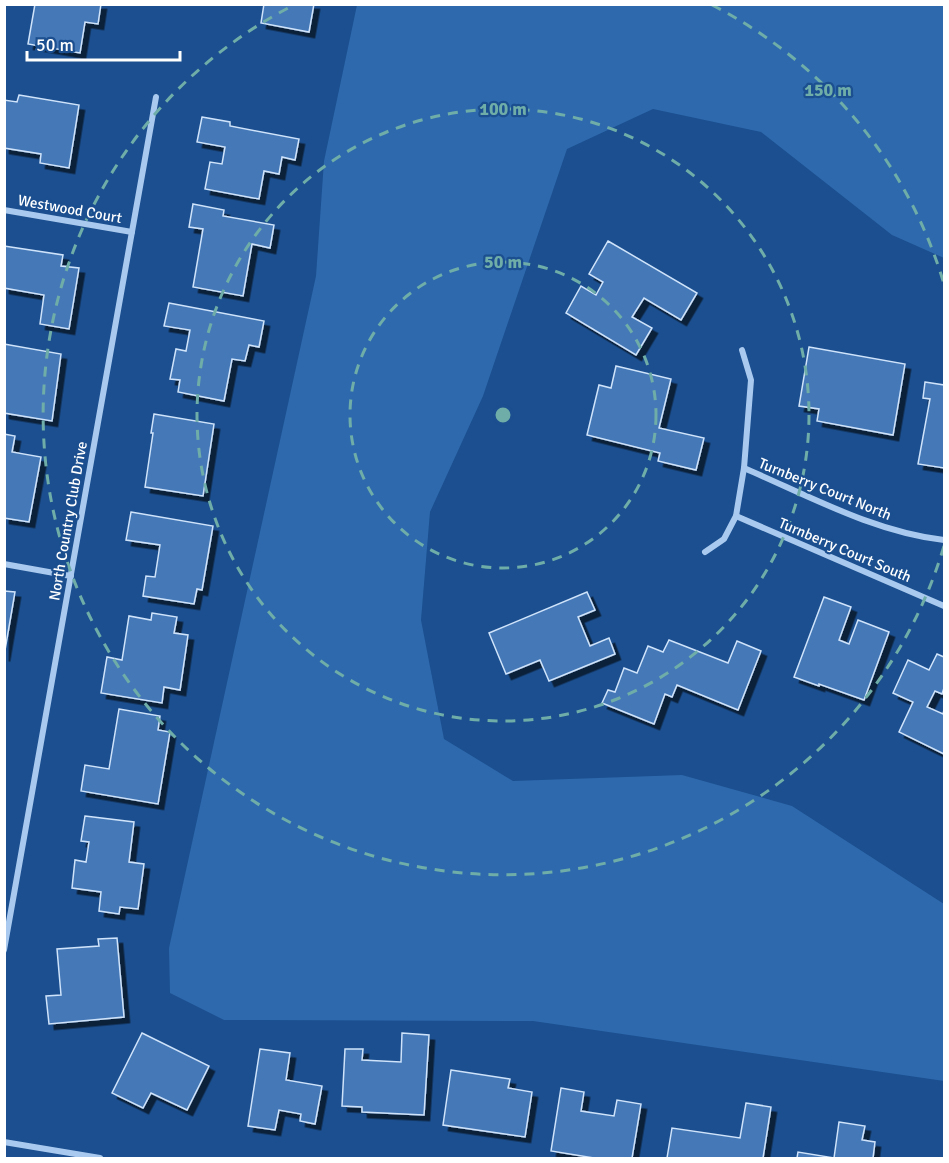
<svg xmlns="http://www.w3.org/2000/svg" width="949" height="1163" viewBox="0 0 949 1163" font-family="Signika,sans-serif">
	<style>
		.green { fill: #2e69ad }
		.building { fill: #4478b7; stroke: #cfe3fa; stroke-width: 1.5; filter: url(#shadow) }
		.lines { fill: none; stroke-linecap: round; stroke-linejoin: round }
		.minor { stroke: #a9c9ee; stroke-width: 6 }
		.ring { fill: none; stroke: #6fada8; stroke-width: 3; stroke-dasharray: 10 8 }
		.labels { text-anchor: middle; dominant-baseline: central; stroke-width: 4.5; stroke-linejoin: round; paint-order: stroke }
		.street-label { font-size: 15px; fill: #fff; stroke: #1b4f8f }
		.centre { fill: #6fada8; stroke: #1b4f8f; stroke-width: 3 }
		.ring-label { font-size: 18px; text-anchor: middle; font-weight: bold; fill: #6fada8; stroke: #1b4f8f; stroke-width: 4.5; stroke-linejoin: round; paint-order: stroke }
	</style>
	<defs>
		<filter id="shadow"><feDropShadow dx="5.5" dy="5.5" stdDeviation="0" flood-color="#0009"/></filter>
	</defs>
	<rect width="100%" height="100%" fill="#1b4f8f"/>
	<path class="green" d="M357,5h587v253l-52,-23 -131,-103 -108,-23 -86,40 -84,247 -53,116 -9,108 23,119 69,42 169,-6 110,31 152,98v177l-411,-60 -309,-1 -54,-27 -1,-45 147,-672 8,-115z"/>
	<g class="building">
		<path d="M35,4h66l-3,20 -13,-2 -5,31 -52,-9z"/>
		<path d="M264,4h50l-5,28 -48,-9z"/>
		<path d="M19,95l60,10 -10,63 -29,-5 1,-9 -37,-6v-48l13,2z"/>
		<path d="M202,117l28,5v4l69,13 -4,21 -13,-3 -3,17 -15,-3 -5,28 -54,-10 5,-27 12,2 3,-17 -28,-5z"/>
		<path d="M193,204l31,6 -1,6 51,9 -4,23 -18,-4 -9,52 -50,-9 10,-58 -14,-2z"/>
		<path d="M608,241l89,52 -16,27 -37,-22 -12,19 20,11 -16,27 -70,-42 15,-27 15,9 7,-13 -14,-8z"/>
		<path d="M4,246l59,9 -2,11 18,2 -10,61 -29,-5 4,-29 -40,-7z"/>
		<path d="M169,303l95,18 -5,26 -10,-2 -4,16 -13,-2 -8,42 -46,-9 2,-12 -10,-1 6,-30 10,2 4,-21 -26,-4z"/>
		<path d="M4,344l57,10 -9,67 -48,-8z"/>
		<path d="M809,347l96,17 -12,71 -76,-14 2,-12 -20,-3z"/>
		<path d="M616,366l55,13 -12,49 45,10 -8,32 -38,-9 2,-8 -73,-18 12,-50 12,3z"/>
		<path d="M925,382l19,3v83l-26,-4 12,-65 -7,-1z"/>
		<path d="M154,414l60,10 -11,72 -58,-9 8,-54h-2z"/>
		<path d="M4,434l11,2 -3,16 29,5 -12,65 -25,-4z"/>
		<path d="M131,512l82,14 -11,64 -5,-1 -3,15 -51,-8 3,-20 9,1 5,-32 -34,-5z"/>
		<path d="M4,591l11,1 -11,64z"/>
		<path d="M587,592l8,18 -17,7 12,29 19,-8 6,16 -66,27 -9,-21 -34,14 -17,-41z"/>
		<path d="M824,597l27,10 -12,33 10,4 9,-24 31,12 -25,68 -45,-16v2l-25,-9z"/>
		<path d="M152,613l25,4 -3,16 14,2 -8,55 -16,-3 -2,16 -61,-10 6,-36 15,3 7,-44 22,4z"/>
		<path d="M669,640l59,23 9,-22 24,10 -23,59 -61,-25 -5,12 -7,-3 -11,30 -52,-21 6,-13 7,2 9,-24 13,5 11,-27 15,6z"/>
		<path d="M937,654l7,3v31l-2,6 -7,-3 -8,16 16,7 1,-4v44l-45,-22 14,-30 -20,-9 15,-33 21,10z"/>
		<path d="M119,709l41,7 -2,14 12,2 -12,72 -77,-13 4,-26 24,4z"/>
		<path d="M85,816l49,6 -5,40 15,2 -6,45 -18,-2 -1,7 -20,-3 2,-19 -29,-4 3,-28 11,2 3,-20 -8,-1z"/>
		<path d="M117,938l7,79 -75,7 -3,-28 15,-1 -4,-46 42,-3 -1,-7z"/>
		<path d="M142,1033l67,33 -22,44 -36,-17 -8,15 -31,-15z"/>
		<path d="M402,1033l27,2 -5,80 -62,-3v-5l-20,-1 3,-57h18l-1,11 39,2z"/>
		<path d="M260,1049l30,4 -4,27 36,6 -7,38 -15,-3 1,-7 -22,-4 -4,20 -27,-4z"/>
		<path d="M451,1070l59,9 -2,9 24,4 -7,45 -82,-12z"/>
		<path d="M561,1088l23,4 -3,19 33,5 3,-16 24,4 -9,54h-38l-43,-7z"/>
		<path d="M746,1103l25,4 -8,51h-96l5,-30 68,10z"/>
		<path d="M839,1122l26,4 -3,14 13,2 -2,16h-76l1,-6 36,6z"/>
	</g>
	<g class="lines">
		<g class="minor">
			<path d="M4,210l128,22"/>
			<path d="M744,468c65,28 130,64 200,72"/>
			<path d="M736,516l208,90"/>
			<path d="M705,552l19,-13 12,-23 8,-48 7,-88 -9,-30"/>
			<path d="M4,564l67,12"/>
			<path d="M4,950l152,-853"/>
			<path d="M4,1142l96,16"/>
		</g>
	</g>
	<g class="ring">
		<circle cx="503" cy="415" r="153"/>
		<circle cx="503" cy="415" r="306"/>
		<path d="M944 546A460 460 0 1 1 294 5M712 5A460 460 0 0 1 944 284"/>
	</g>
	<g class="labels">
		<g class="street-label">
			<text transform="translate(70 209) rotate(10)">Westwood Court</text>
			<text transform="translate(825 489) rotate(22)">Turnberry Court North</text>
			<text transform="translate(68 521) rotate(-80)">North Country Club Drive</text>
			<text transform="translate(845 550) rotate(23)">Turnberry Court South</text>
		</g>
	</g>
	<circle cx="503" cy="415" r="9" class="centre"/>
	<g class="ring-label">
		<text x="828" y="96">150 m</text>
		<text x="503" y="115">100 m</text>
		<text x="503" y="268">50 m</text>
	</g>
	<rect width="949" height="1163" fill="none" stroke="#ffffff" stroke-width="12"/>
	<path d="M27 51v9h153v-9" fill="none" stroke="#ffffff" stroke-width="3"/>
	<text x="36" y="51" font-size="18" fill="#ffffff" stroke="#1b4f8f" stroke-width="4.5" paint-order="stroke">50 m</text>
</svg>
